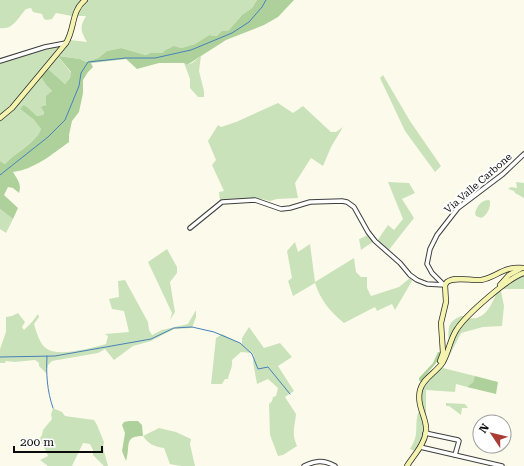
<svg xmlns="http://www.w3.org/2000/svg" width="524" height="466" viewBox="0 0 524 466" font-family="'Roboto Serif',serif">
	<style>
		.green { fill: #cae2ba }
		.forest { fill: #aed19b }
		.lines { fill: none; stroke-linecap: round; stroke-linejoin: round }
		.stream { stroke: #4781bb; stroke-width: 1 }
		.street-casing { stroke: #3e3e3e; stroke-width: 5.5 }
		.secondary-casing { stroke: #2d2d2d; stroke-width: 6 }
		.street { stroke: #fff; stroke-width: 3.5 }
		.secondary { stroke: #f5f4ae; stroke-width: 4.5 }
		.labels { text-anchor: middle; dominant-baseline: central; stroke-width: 4; stroke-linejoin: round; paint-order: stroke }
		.street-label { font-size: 10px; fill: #0b0b0b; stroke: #fff }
	</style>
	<rect width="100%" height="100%" fill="#fcfbeb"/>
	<g class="green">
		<path d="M0,0h81l-7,9 -2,7 -16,-3 -4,6 -5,1 -3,-1 -2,-5 -9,-2 -2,-4 -5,1c-8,9 -13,21 -26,19z"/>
		<path d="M88,0h169l-5,8 -10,7 -14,16 -11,5 -8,-1 -14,9 -14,4 -7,-1 -11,6h-13l-4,2 -25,-7 -14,3 -9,7 -12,4 -6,-3 -22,-3 13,17 -1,5 -5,6 -18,-16 23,-28 17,2c-6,-11 -8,-14 -1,-26h-11l6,-9z"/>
		<path d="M58,45l2,1 -2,4 -20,23 -22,27 -16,15v-52z"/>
		<path d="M201,56l-2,15 5,20v6h-6l-8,-9v-9l-6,-16 3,2 5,-2z"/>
		<path d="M383,75l27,46 31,45 -6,6 -30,-41 -25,-53z"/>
		<path d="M40,76l7,10 5,5 -5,8 -4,16 -6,1 -11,-10 -3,-1 -3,4 13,10 8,10c-6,15 -25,23 -36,35l-5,-3v-40l18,-17z"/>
		<path d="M278,103l15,10 10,-7 28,26h5l7,-5 -12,20 -8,19 -12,-8 -16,25 3,15 -21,1 -7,2 -8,-2 -38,1 -4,1 -1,-9 5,-1 -12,-26 4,-5 -8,-19 10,-16 3,2 15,-5z"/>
		<path d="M388,182l21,1 6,10 -13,6 12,19 -26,33 -11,-10 11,-16 6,5 9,-11z"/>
		<path d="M516,182l8,1v15l-9,-5 -1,-2 -6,-2 3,-2 6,1z"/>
		<path d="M489,200l1,1c1,6 -3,15 -9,17l-5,-2 -1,-3c2,-7 6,-13 14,-13z"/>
		<path d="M0,209l13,10 -7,14 -6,-4z"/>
		<path d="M368,235l6,6 -13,9 -2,-11z"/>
		<path d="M295,242l3,10 12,-8 5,38 39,-24 2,14 5,5h6v11l4,8 28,-9 11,-9 2,3 -17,29 -3,-6 -15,7 -2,-4 -31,16c-14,-11 -24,-24 -29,-40l-22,13 -5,-15 4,-3 -5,-27z"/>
		<path d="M167,249l10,18v6l-7,9 5,30 -5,8 2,-7 -24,-51z"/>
		<path d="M524,275v14h-23l14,-11z"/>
		<path d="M125,280l23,42 1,8 3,5 10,-5 26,-6 1,-2 7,-12v7l-4,11 -18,1 -23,12 -18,5 -19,14 -9,-11 -7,4 -46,8 -4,4 -2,8 -7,-7v-3l-4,-3 -20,2 -9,-1 -1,2h-5v-14l6,-17v-15l6,-1 6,-3 7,9 -3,5 2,3 8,-8 6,-8 1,3 -5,7c2,7 6,21 13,25 13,8 44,-1 59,-5l2,-8 -3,-2 24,-2 -5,-21 -12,-2 -3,-10 10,-2 -1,-16z"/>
		<path d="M501,291l3,15 -2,20 -19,1 -22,6 -18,35 32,8 -2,6 -6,5 -11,-3 -1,8 -29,-2v44l-11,17 -5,-2c9,-15 5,-17 7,-32 1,-5 3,-8 4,-12 2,-4 0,-10 1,-15 3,-11 15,-15 20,-24 9,-16 12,-34 27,-48 16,3 23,-14 28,-26z"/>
		<path d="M461,316h5l-17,26c-1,-13 -2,-20 12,-26z"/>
		<path d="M249,327l15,21 16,-5 12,14 -14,9 16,25 -9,6 11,17c-1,13 -5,19 1,32l-14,9 -5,1 -8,-21 -1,-31 3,-3 1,-4 3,-1 2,-8 -10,-9 -11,5 -4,-22 1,-6 -2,-3 -11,-1 -9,8c1,8 -3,12 -4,19h-3l-3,5h-11l5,-46 6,-4 20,10v-6z"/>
		<path d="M446,403l19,1 3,4h-6l-1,7 -12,-9h-3z"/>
		<path d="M53,408l9,4 3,4 29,4 3,5 7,17 -1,6 5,18h-4l-11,-11v-5l-3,-6 -7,-1 -11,23h-24l-8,-6 8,-4 -8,-18 2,-3 1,-5 9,-11 -1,-4z"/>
		<path d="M159,428l17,4 15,7 -1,5 5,22h-14l-11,-2 -6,-16c-9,-1 -16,-4 -21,-12z"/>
	</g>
	<g class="forest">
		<path d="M257,0h37l-16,17 -14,8 -38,15 -39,25 -3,-2h-25l-22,6 -11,-10 -35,4 2,4 -5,5 -5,8v13l-4,19 -7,9 -3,14v7c-18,13 -34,27 -56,30 4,7 9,12 6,21l-6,-5 -5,-1 -4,8 14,13 -5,11 -13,-10v-48l5,3c11,-12 30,-20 36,-35l-8,-10 -13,-10 3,-4 3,1 11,10 6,-1 1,-3 -3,-5 5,-2v-9l6,-5 -5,-5 -7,-10 7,-8 18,16 5,-6 1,-6 -13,-16 22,3 6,3 12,-4 9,-7 14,-3 25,7 4,-2h13l1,-2 10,-5 7,2 14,-4 14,-9 8,1 5,-5h6l14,-16 10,-7z"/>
		<path d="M438,352h4c-4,13 -16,19 -21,31l-2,-3v-2l14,-15z"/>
		<path d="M475,376l23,6 -2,12 -29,-7 6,-5z"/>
		<path d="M129,421h9l4,4 1,11c-20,0 -12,10 -17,25l-4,-10 3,-18 -3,-8 2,-3z"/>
	</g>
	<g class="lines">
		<g class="stream">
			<path d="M0,175l48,-38 17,-17 14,-34 2,-13 7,-11 38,-4h29l36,-8 41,-17 17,-11 13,-15 4,-7"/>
			<path d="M47,356c-1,17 0,35 6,52"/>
			<path d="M0,357l55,-1 96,-17 23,-11 18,-1 22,5 26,11 12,11 6,15 10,-2 22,27"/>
		</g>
		<g class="street-casing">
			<g id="street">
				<path d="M0,61l45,-14 21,-4"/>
				<path d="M190,228l32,-26 33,-2 26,9 9,-1 20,-6 32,-1 5,1 7,5 14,25 7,9 25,22 10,12 7,5 10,4 18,1"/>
				<path d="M444,285l-12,-12 -5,-9 3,-15 7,-14 21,-27 45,-34 21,-20"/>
				<path d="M425,433l33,7 1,1 -4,14"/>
				<path d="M420,447l82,19"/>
				<path d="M304,466c11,-5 19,-7 31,0"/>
			</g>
		</g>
		<g class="secondary-casing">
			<g id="secondary">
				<path d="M0,118l12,-10 54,-65c9,-14 5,-32 19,-43"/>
				<path d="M500,285l9,-10 11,-6"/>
				<path d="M440,361l3,-8 -2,-30 5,-21 -1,-17 2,-3c8,-6 24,-1 34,-2 17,-3 21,-14 43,-12"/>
				<path d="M407,466c7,-11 17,-21 19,-34 2,-13 -10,-25 -6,-42 3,-12 17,-18 23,-28 6,-11 7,-23 14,-33 9,-14 52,-52 67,-56"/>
			</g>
		</g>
		<use href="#street" class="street"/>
		<use href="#secondary" class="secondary"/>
	</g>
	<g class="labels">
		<g class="street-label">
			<text transform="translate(478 183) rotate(-41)">Via Valle Carbone</text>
		</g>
	</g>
	<g transform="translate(492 434) rotate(305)"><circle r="19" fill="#ffffff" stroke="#9d9d9d"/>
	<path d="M0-3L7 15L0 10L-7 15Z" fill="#a93c35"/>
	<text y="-6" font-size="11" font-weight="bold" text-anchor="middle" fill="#0b0b0b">N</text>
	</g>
	<path d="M14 446v6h88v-6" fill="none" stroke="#0b0b0b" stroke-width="2"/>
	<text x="20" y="446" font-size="12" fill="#0b0b0b" stroke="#ffffff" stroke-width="3" paint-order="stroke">200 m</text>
</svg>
